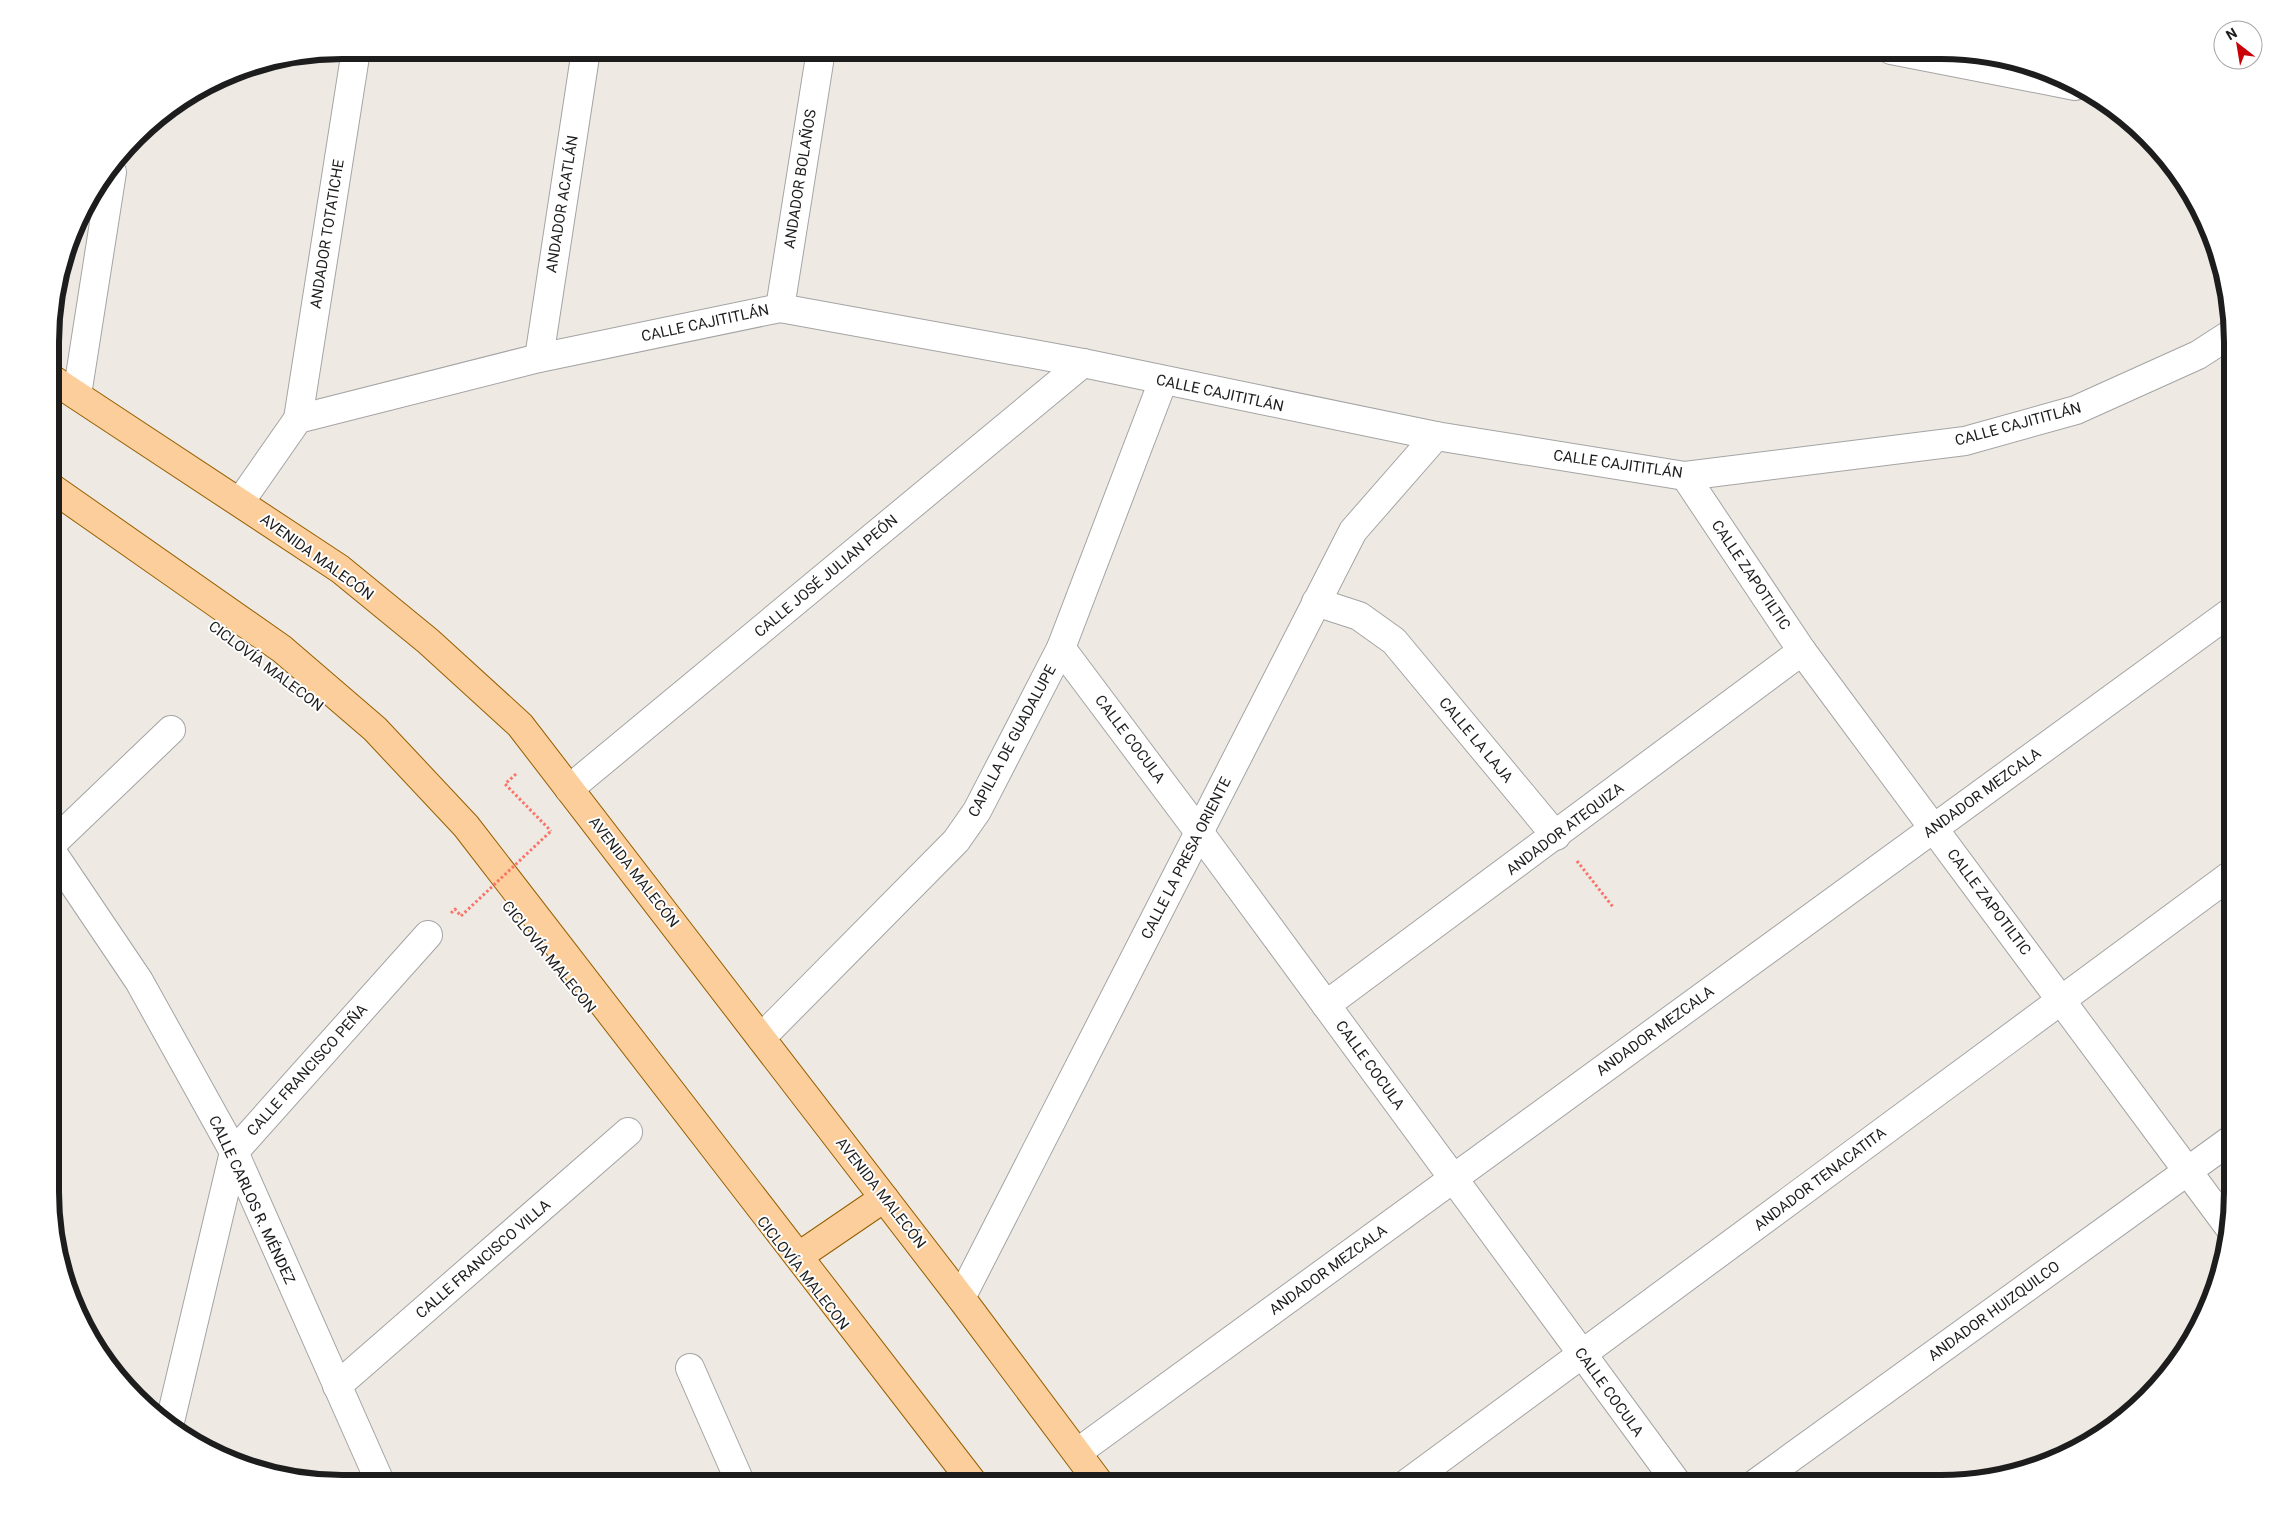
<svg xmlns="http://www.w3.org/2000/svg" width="2283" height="1534" viewBox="0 0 2283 1534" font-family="Roboto,sans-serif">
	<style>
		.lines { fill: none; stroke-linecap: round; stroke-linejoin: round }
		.minor-casing { stroke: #a4a4a4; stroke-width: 30 }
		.major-casing { stroke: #965f01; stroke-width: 30 }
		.path { stroke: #f9736a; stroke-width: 3; stroke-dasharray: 2.5 2.5; stroke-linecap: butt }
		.minor { stroke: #fff; stroke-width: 28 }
		.major { stroke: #fbce9b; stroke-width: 28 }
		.path-bridge { stroke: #f9736a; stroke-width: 3; stroke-dasharray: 2.5 2.5; stroke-linecap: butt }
		.labels { text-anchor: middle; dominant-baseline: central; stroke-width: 4; stroke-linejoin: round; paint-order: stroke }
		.street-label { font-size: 15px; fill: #1d1d1d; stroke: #fff }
		.rim { fill: none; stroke: #1d1d1d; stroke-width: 6 }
	</style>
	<rect width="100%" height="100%" fill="#eeeae3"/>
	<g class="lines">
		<g class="minor-casing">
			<g id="minor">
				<path d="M1891,50l184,36"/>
				<path d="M780,308l41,-258"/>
				<path d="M539,358l47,-308"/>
				<path d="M77,395l35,-223"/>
				<path d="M298,419l58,-369"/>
				<path d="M1685,476l117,175 427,576"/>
				<path d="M240,502l58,-83 241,-61 241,-50 303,55 353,73 249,40 280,-35 111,-31 122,-55 34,-22"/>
				<path d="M1316,602l43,14 35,25 162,195"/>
				<path d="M1061,648l138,184 478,651"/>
				<path d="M569,789l514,-426"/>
				<path d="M52,844l119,-114"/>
				<path d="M52,852l87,129 95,171 147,332"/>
				<path d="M1326,1005l476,-354"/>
				<path d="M761,1038l195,-197 21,-30 84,-163 102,-267"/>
				<path d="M961,1298l392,-767 83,-95"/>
				<path d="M690,1368l51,116"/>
				<path d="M337,1386l291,-254"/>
				<path d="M169,1426l65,-274 194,-217"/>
				<path d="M1078,1452l1154,-841"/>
				<path d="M1756,1483l476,-344"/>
				<path d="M1406,1484l826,-610"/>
			</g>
		</g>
		<g class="major-casing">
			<g id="major">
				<path d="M52,379l288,190 88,72 92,84 441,573 139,186"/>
				<path d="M52,488l230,161 93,80 91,97 508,658"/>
				<path d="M799,1256l85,-58"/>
			</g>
		</g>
		<g class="path">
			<path d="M516,774l-11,10 46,47"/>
			<path d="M1577,861l36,46"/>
			<path d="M451,913l4,-4 6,7"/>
		</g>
		<use href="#minor" class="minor"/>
		<use href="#major" class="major"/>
		<path class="path-bridge" d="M461,916l90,-85"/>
	</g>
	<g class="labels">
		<g class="street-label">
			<text transform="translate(800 179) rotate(-81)">ANDADOR BOLAÑOS</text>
			<text transform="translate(562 204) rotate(-81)">ANDADOR ACATLÁN</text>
			<text transform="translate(327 234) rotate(-81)">ANDADOR TOTATICHE</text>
			<text transform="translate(705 323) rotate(-12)">CALLE CAJITITLÁN</text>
			<text transform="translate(1220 393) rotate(12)">CALLE CAJITITLÁN</text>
			<text transform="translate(2018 424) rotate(-15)">CALLE CAJITITLÁN</text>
			<text transform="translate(1618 464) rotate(8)">CALLE CAJITITLÁN</text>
			<text transform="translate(317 557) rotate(36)">AVENIDA MALECÓN</text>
			<text transform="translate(1751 575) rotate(56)">CALLE ZAPOTILTIC</text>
			<text transform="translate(826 576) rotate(-40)">CALLE JOSÉ JULIAN PEÓN</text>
			<text transform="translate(266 666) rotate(37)">CICLOVÍA MALECON</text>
			<text transform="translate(1130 739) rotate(53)">CALLE COCULA</text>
			<text transform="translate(1476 740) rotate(50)">CALLE LA LAJA</text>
			<text transform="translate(1012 741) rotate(-62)">CAPILLA DE GUADALUPE</text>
			<text transform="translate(1982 793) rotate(-36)">ANDADOR MEZCALA</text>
			<text transform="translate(1565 829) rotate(-37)">ANDADOR ATEQUIZA</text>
			<text transform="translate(1186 858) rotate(-63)">CALLE LA PRESA ORIENTE</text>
			<text transform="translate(634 872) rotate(52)">AVENIDA MALECÓN</text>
			<text transform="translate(1989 902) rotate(53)">CALLE ZAPOTILTIC</text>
			<text transform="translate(549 957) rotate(51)">CICLOVÍA MALECON</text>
			<text transform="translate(1655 1031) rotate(-36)">ANDADOR MEZCALA</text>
			<text transform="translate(1370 1065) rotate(54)">CALLE COCULA</text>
			<text transform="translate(307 1070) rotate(-48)">CALLE FRANCISCO PEÑA</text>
			<text transform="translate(1820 1179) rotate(-37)">ANDADOR TENACATITA</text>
			<text transform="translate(881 1193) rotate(52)">AVENIDA MALECÓN</text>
			<text transform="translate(252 1200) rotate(65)">CALLE CARLOS R. MÉNDEZ</text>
			<text transform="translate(483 1259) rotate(-41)">CALLE FRANCISCO VILLA</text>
			<text transform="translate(1328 1270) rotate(-36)">ANDADOR MEZCALA</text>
			<text transform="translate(803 1273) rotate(52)">CICLOVÍA MALECON</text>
			<text transform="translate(1994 1311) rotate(-36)">ANDADOR HUIZQUILCO</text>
			<text transform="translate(1609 1392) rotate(54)">CALLE COCULA</text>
		</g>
	</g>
	<path d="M0 0H2283V1534H0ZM342 59H1941A283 283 0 0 1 2224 342V1192A283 283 0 0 1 1941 1475H342A283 283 0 0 1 59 1192V342A283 283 0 0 1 342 59Z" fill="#fff" fill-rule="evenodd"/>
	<path class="rim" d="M342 59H1941A283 283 0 0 1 2224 342V1192A283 283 0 0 1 1941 1475H342A283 283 0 0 1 59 1192V342A283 283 0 0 1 342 59Z"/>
	<g transform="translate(2238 45) rotate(329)"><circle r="24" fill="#ffffff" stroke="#a5a5a5"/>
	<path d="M0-4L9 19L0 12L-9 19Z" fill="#ca0108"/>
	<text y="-8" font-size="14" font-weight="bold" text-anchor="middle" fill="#1d1d1d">N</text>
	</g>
</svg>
